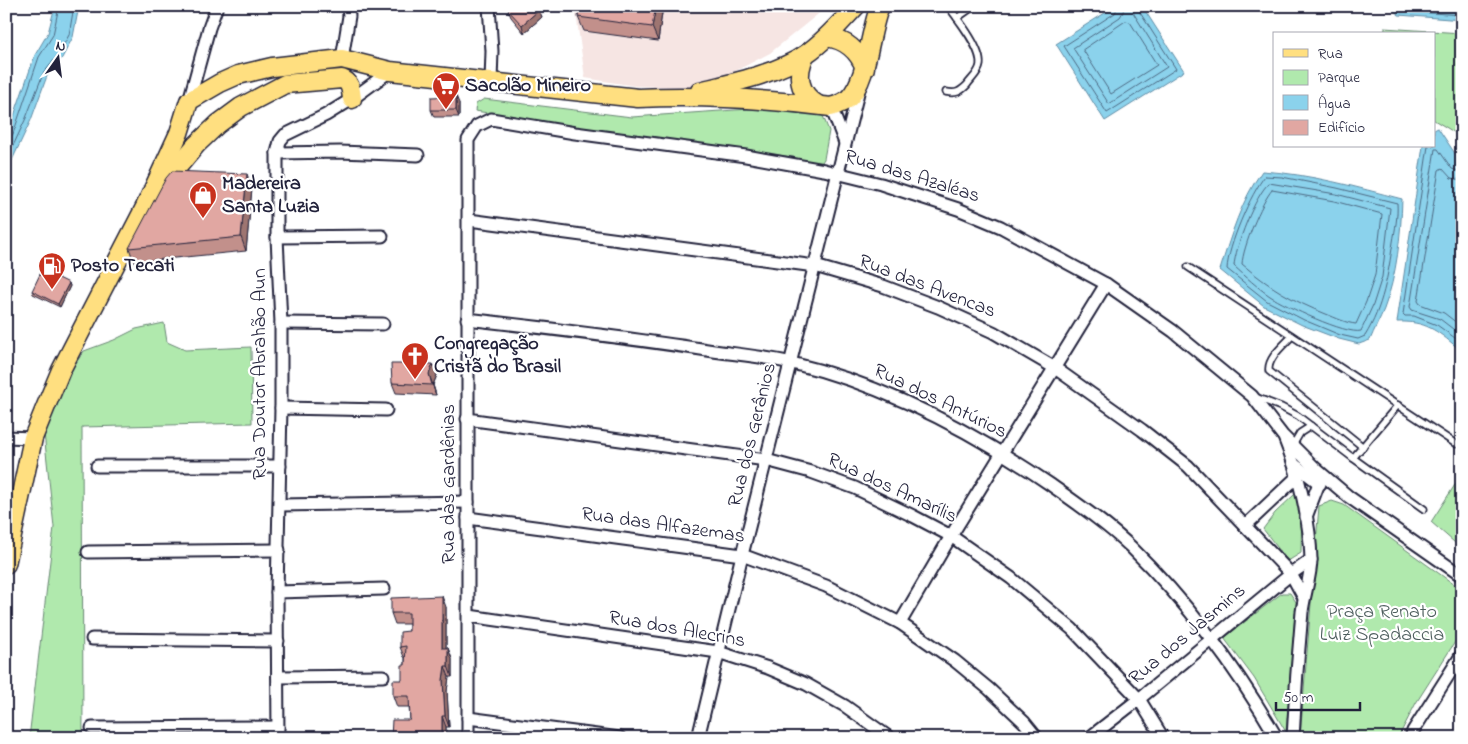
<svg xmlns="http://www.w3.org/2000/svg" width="1468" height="744" viewBox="0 0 1468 744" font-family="'Indie Flower',sans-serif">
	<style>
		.built { fill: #f6e5e3 }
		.green { fill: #b0e9ad; stroke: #698674 }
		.water { fill: #8bd2ec; stroke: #618ca5 }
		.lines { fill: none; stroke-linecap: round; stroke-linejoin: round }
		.shore { stroke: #4c6882; stroke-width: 1 }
		.lane-casing { stroke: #22223b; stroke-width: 9 }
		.street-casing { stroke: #22223b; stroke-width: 15 }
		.primary-casing { stroke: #22223b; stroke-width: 21 }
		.lane { stroke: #fff; stroke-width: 5.5 }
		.street { stroke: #fff; stroke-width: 11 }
		.primary { stroke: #ffdf80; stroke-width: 18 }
		.wall { fill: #c2908b; stroke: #22223b }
		.shaded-wall { fill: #9e7571; stroke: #22223b }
		.building { fill: #e1a7a2; stroke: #22223b }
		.labels { text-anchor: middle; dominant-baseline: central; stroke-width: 4.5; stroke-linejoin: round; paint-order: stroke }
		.poi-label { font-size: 20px; font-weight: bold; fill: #22223b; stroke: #fff; text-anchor: start }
		.street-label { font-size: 20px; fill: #22223b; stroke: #fff }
		.park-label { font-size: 20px; fill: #4d5e5d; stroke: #fff }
	</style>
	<rect width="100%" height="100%" fill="#fff"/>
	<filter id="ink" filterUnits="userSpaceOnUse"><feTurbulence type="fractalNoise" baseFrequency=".02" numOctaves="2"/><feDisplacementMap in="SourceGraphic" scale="10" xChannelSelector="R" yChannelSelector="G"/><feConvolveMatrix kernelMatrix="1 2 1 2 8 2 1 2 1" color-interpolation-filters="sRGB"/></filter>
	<g filter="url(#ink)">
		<path class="built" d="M575,6h253l-58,47 -67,35 -68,-2 -50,-8z"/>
		<g class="green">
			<path d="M1384,28l78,5v104l-28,-17v-86h-47z"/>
			<path d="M484,99l148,18 148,-10 43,9 6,15 -5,28 -4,6 -27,-8 -129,-17 -189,-29 1,-7z"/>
			<path d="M164,323l3,19 18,8 66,-3 1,76 -170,4 1,311h-54l25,-211 -10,-94 20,-53 20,-29 30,-11 22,-11z"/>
			<path d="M1462,474v75l-31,-27z"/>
			<path d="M1295,494l7,7 -1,52 -13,8 -25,-32 12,-16z"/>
			<path d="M1332,501l12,4 118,85v41l-46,72 -18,35h-98l19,-232z"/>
			<path d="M1282,593h8l6,9 -10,130 -32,-54 -30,-40z"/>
		</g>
		<g class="water">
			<path d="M55,6h24l-6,31 -11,21 -15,18 -16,44 -25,53v-34l29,-84 13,-22z"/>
			<path d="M1116,6h26l42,65 -79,50 -49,-77z"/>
			<path d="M1389,6h73v14l-63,-5z"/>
			<path d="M1438,128l24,36v184h-4c-22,-18 -32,-27 -61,-26l26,-176h11v-16z"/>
			<path d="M1262,171c48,3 94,16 140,28 -1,36 -5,76 -18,110 -4,10 -10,21 -14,31l-11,4 -20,-5 -37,-14 -38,-19 -44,-36c11,-35 21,-69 42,-99z"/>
		</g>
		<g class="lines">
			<g class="shore">
				<path d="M1118,6l-3,7 -51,33 43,67 69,-44 -37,-58 -1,-5"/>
				<path d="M1124,6l-1,6 -3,5 -47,31 36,56 58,-37 -33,-53 -2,-8"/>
				<path d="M1396,6l6,5 60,4"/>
				<path d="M1126,21l4,1 27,43 -46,29 -28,-44z"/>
				<path d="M6,138h4l3,-4 26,-77 14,-22 6,-29"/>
				<path d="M1428,146l-25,168 2,2h9l23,9 25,18"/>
				<path d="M6,161l20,-43 17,-44 15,-19 11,-20 5,-29"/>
				<path d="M1462,172l-10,-3 -14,-20h-3l-25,158 2,3 28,9 22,17"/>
				<path d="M1265,176l17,1 55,11 60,15c1,13 -2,27 -4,39 -5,33 -10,65 -28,94l-7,3 -18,-4 -36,-15 -37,-19 -40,-32c1,-23 24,-76 38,-93z"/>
				<path d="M1462,180l-11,-2 -9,-10 -3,2 -21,131 2,3 24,9 18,14"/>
				<path d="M1269,183l67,11 54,14 -8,69 -9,28 -12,26c-15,4 -76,-25 -91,-35 -12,-8 -25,-20 -36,-30 1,-18 21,-71 35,-83z"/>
				<path d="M1272,190l62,11 48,13 -7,61 -9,27 -10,22c-10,-1 -20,-6 -30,-10 -33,-13 -57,-27 -84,-50 1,-17 19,-61 30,-74z"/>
			</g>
			<g class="lane-casing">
				<g id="lane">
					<path d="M957,18l17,-12"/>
					<path d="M946,92c10,2 14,0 21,-7 4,-6 12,-12 13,-20 2,-16 -22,-46 -32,-59"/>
					<path d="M1188,267l268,177"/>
					<path d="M1292,336c-8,9 -25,22 -23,35l94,76"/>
					<path d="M1255,397l26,10 17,9 55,42 45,-53"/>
					<path d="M1293,445l7,-12 11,-7"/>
					<path d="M1353,458l71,51"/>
				</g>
			</g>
			<g class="street-casing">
				<g id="street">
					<path d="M489,6l3,45 -1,30"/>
					<path d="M342,59l7,-43 -1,-10"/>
					<path d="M189,101l20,-73 8,-22"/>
					<path d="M831,107l14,36"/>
					<path d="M277,153l63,-1 78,3"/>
					<path d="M469,220l346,46 68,20 55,21 55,25 62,36 87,62 46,36 103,108 13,24"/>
					<path d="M277,237l105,-1"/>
					<path d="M467,319c78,9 156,18 234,30 30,5 61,7 91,14 94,22 180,68 259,122 28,20 56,39 80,62 58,57 106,122 146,191"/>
					<path d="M281,323l102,1"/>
					<path d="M281,408l105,2"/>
					<path d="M467,419l299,41 45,12 44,16 58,28 38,20 60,42 61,51 67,70 24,39"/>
					<path d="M6,437l27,1"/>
					<path d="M1285,440c14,34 25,82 26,119 0,17 -7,36 -9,53 -4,42 -7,84 -9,126"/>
					<path d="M1294,464l26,20"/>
					<path d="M97,466h183"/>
					<path d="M1316,469l33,28 113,79"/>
					<path d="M280,505l188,-3"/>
					<path d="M468,518l274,37 84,31 74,37 55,38 34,28 35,33 13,16"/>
					<path d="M1245,526l52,-49"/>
					<path d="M88,552l191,-2"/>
					<path d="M277,592l107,-3"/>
					<path d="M469,616l249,36 50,16 38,16 39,22 45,32"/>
					<path d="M900,623l51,-87 155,-252"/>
					<path d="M92,639l186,2"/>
					<path d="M278,677l105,-1"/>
					<path d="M468,718l152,20"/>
					<path d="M92,728l186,-1"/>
					<path d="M278,738l-1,-146 4,-184v-85l-4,-86v-84l3,-12 5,-6 41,-20 26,-16 38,-28"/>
					<path d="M468,738v-598l9,-14 14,-7 84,14 171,23 78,14 57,14 77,25 43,18 105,57 67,47 79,65 31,40 33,33 3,14 -13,34"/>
					<path d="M698,738l44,-183 117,-466"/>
					<path d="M1089,738l50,-39 152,-125 20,-14"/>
					<path d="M1411,738l2,-7 49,-77"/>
				</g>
			</g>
			<g class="primary-casing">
				<g id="primary">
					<path d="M827,37c19,3 31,13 38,31"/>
					<path d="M805,55c-9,20 -7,38 13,50"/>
					<path d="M700,91c32,-8 79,-18 106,-37 19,-13 34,-31 50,-48"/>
					<path d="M161,187l35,-42 22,-21 23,-17 44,-23 57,-5c9,3 9,12 10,20"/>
					<path d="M6,564l27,-126 13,-32 15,-36 84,-163 34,-74 10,-32 31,-18 18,-8 34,-8 70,-8 48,12 248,27c65,-3 129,1 193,9 6,-2 13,-4 18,-9 19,-19 20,-66 31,-92"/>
				</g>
			</g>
			<use href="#lane" class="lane"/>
			<use href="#street" class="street"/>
			<use href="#primary" class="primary"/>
		</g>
		<g class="wall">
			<path d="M663,6l-5,35 -74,-10 -6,-14z"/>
			<path d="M508,10h31l3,7 -18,16 -13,-16z"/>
			<path d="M459,103v14h-25l-3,-7z"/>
			<path d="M252,188l-6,63 -112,11 -5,-14z"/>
			<path d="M69,283l1,3 -10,21 -27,-13 -1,-3z"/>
			<path d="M437,375l-4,10 3,10 -40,-2 -4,-10z"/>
			<path d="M446,607v41h2l4,11v18h-3l-2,14 2,36h-3v11h-55l19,-18 -1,-13h-12l-4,-11 9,-16 3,-15v-8h-1l-4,-10 9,-16v-7h-14l-4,-11z"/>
		</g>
		<g class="shaded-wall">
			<path d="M656,6h7l-5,35 -6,-14z"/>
			<path d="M539,10l3,7 -18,16 -2,-8z"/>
			<path d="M456,96l3,7v14l-3,-7z"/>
			<path d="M247,174l5,14 -6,63 -5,-14z"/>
			<path d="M69,283l1,3 -10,21 -2,-3z"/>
			<path d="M433,364l4,11 -4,10 3,10 -7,-21z"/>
			<path d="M442,596l4,11v52l-4,-11z"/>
			<path d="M448,648l4,11v18l-4,-11z"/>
			<path d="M445,666l4,11 -2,14 2,36 -4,-11 -2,-36z"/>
			<path d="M442,716l4,11v11h-4z"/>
		</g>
		<g class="building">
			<path d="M512,6h24l3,4 -17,15 -14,-15z"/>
			<path d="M580,6h76l-4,21 -74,-10z"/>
			<path d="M456,96v14h-25v-13z"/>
			<path d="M172,171l75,3 -6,63 -112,11 37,-70z"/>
			<path d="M42,270l27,13 -11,21 -26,-13z"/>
			<path d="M391,364h42l-4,10 3,11 -40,-2z"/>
			<path d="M442,596v52h6v18h-3l-2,14 2,36h-3v22h-51l1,-18h18l-1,-24h-16v-16h9v-15h3l1,-19 -6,1v-15l9,-1v-18h-18v-15z"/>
		</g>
	</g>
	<defs>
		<g id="supermarket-pin" transform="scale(1.4375)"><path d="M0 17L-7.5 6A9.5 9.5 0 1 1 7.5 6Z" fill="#c8321e" stroke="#fff"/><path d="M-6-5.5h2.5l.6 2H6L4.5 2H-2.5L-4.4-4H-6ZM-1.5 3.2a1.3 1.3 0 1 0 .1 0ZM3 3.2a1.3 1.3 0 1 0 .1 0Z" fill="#fff"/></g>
		<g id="shop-pin" transform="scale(1.4375)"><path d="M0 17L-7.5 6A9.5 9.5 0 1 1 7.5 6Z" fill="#c8321e" stroke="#fff"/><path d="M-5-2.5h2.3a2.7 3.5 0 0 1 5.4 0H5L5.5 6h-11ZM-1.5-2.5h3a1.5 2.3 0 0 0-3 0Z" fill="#fff"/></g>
		<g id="fuel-pin" transform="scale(1.4375)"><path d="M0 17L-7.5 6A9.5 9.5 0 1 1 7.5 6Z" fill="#c8321e" stroke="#fff"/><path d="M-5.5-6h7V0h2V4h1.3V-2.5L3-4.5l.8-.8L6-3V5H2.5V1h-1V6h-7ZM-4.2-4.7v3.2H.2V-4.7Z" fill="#fff"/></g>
		<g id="church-pin" transform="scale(1.4375)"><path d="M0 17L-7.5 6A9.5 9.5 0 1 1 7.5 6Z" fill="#c8321e" stroke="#fff"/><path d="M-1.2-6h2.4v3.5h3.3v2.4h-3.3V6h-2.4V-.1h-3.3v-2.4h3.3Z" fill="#fff"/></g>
	</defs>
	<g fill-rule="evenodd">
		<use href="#supermarket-pin" x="446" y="86"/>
		<use href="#shop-pin" x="203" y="195"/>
		<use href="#fuel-pin" x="52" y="266"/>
		<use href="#church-pin" x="415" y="356"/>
	</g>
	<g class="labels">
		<g class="poi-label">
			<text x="465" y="86">Sacolão Mineiro</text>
			<text x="222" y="184">Madereira<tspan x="222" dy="23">Santa Luzia</tspan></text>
			<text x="71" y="266">Posto Tecati</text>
			<text x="434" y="344">Congregação<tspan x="434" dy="23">Cristã do Brasil</tspan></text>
		</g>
		<g class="street-label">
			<text transform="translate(912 177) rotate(17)">Rua das Azaléas</text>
			<text transform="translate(927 287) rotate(21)">Rua das Avencas</text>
			<text transform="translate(260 374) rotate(-90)">Rua Doutor Abrahão Aun</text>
			<text transform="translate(940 402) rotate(26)">Rua dos Antúrios</text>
			<text transform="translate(753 435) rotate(-76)">Rua dos Gerânios</text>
			<text transform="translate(449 484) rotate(-90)">Rua das Gardênias</text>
			<text transform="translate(892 489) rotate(25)">Rua dos Amarílis</text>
			<text transform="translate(663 526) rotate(8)">Rua das Alfazemas</text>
			<text transform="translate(677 630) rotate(10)">Rua dos Alecrins</text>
			<text transform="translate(1188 635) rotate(-40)">Rua dos Jasmins</text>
		</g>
		<g class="park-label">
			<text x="1382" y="612">Praça Renato<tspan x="1382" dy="23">Luiz Spadaccia</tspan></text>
		</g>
	</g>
	<rect width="1468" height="744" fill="none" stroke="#fff" stroke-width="25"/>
	<rect x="12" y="12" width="1443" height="719" fill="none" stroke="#22223b" stroke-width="2" filter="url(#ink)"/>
	<rect x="1273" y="32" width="162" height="115" fill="#ffffff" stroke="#a7a7b1"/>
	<rect x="1283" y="49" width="25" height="8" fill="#ffdf80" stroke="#a7a7b1"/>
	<text x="1318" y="58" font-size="15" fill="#22223b">Rua</text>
	<rect x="1283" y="70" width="25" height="15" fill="#b0e9ad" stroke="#a7a7b1"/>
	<text x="1318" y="82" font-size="15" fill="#22223b">Parque</text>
	<rect x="1283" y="95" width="25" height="15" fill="#8bd2ec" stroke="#a7a7b1"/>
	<text x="1318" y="108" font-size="15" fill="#22223b">Água</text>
	<rect x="1283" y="120" width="25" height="15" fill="#e1a7a2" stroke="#a7a7b1"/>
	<text x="1318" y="132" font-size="15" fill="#22223b">Edifício</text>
	<g transform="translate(58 58) rotate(14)" stroke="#ffffff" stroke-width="4" paint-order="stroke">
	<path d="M0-4L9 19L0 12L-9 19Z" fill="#22223b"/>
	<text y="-8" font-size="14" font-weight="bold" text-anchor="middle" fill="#22223b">N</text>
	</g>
	<path d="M1276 702v8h84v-8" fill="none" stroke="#22223b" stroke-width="2.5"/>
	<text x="1283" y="702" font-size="15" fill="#22223b" stroke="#ffffff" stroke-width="4" paint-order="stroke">50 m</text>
</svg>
